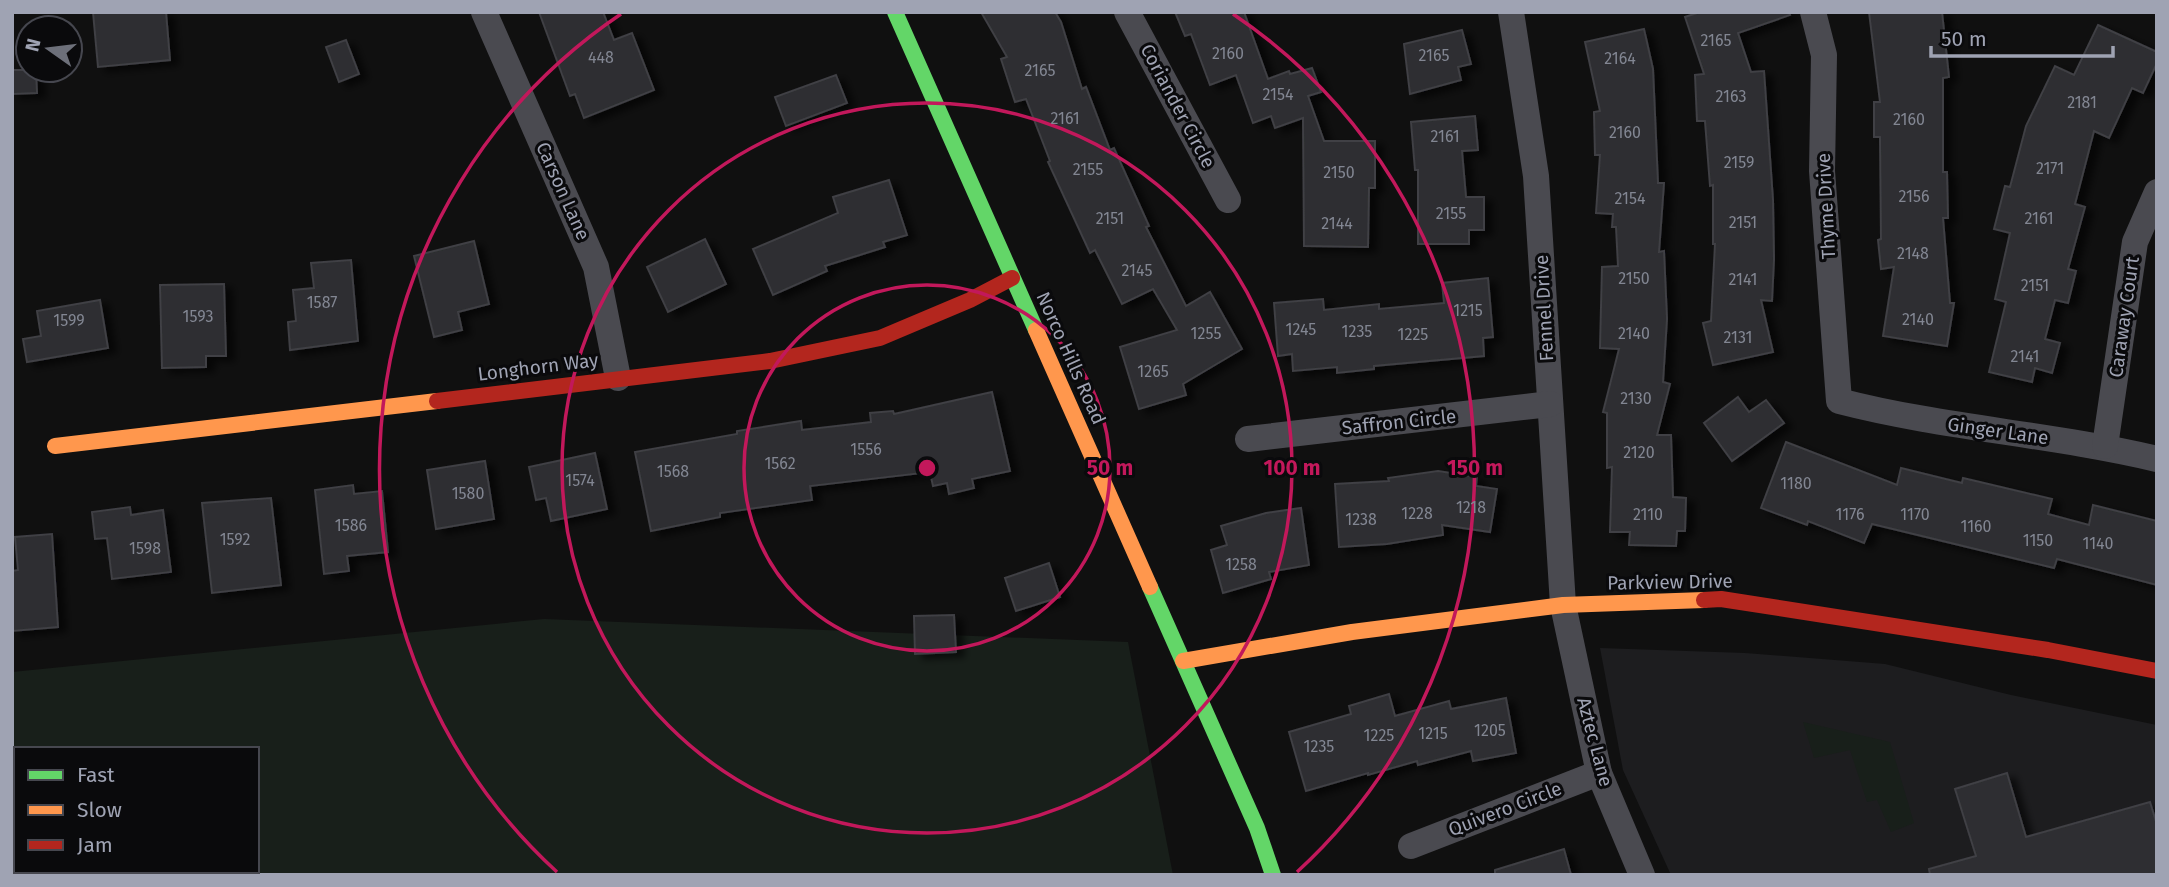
<svg xmlns="http://www.w3.org/2000/svg" width="2169" height="887" viewBox="0 0 2169 887" font-family="'Fira Sans',sans-serif">
	<style>
		.built { fill: #1d1d1f }
		.green { fill: #181f1a; fill-rule: evenodd }
		.building { fill: #2d2e30; stroke: #3f3f44; stroke-width: 2; filter: url(#shadow) }
		.lines { fill: none; stroke-linecap: round; stroke-linejoin: round }
		.street { stroke: #4a4a50; stroke-width: 26 }
		.fast { stroke: #63d668; stroke-width: 16 }
		.slow { stroke: #ff974d; stroke-width: 16 }
		.jam { stroke: #b3261e; stroke-width: 16 }
		.ring { fill: none; stroke: #c2185b; stroke-width: 3.5 }
		.labels { text-anchor: middle; dominant-baseline: central; stroke-width: 6; stroke-linejoin: round; paint-order: stroke }
		.number-label { font-size: 16px; fill: #828692 }
		.street-label { font-size: 19px; fill: #9fa3b3; stroke: #0a0a0c }
		.centre { fill: #c2185b; stroke: #0a0a0c; stroke-width: 3.5 }
		.ring-label { font-size: 21px; text-anchor: middle; font-weight: bold; fill: #c2185b; stroke: #0a0a0c; stroke-width: 6; stroke-linejoin: round; paint-order: stroke }
	</style>
	<defs>
		<filter id="shadow"><feDropShadow dx="8" dy="4.5" stdDeviation="3.5" flood-color="#0009"/></filter>
	</defs>
	<rect width="100%" height="100%" fill="#101010"/>
	<path class="built" d="M1600,648l145,5 140,11 126,31 146,30v150h-486l-48,-105z"/>
	<g class="green">
		<path d="M544,619l584,23 45,233h-1161v-203zM16,749h241v122h-241z"/>
		<path d="M1803,722l87,20 24,81 -23,9 -14,-32 -10,2 -17,-52 -36,8z"/>
	</g>
	<g class="building">
		<path d="M93,12h73l4,48 -72,7z"/>
		<path d="M539,12h64l11,28 18,-7 22,57 -70,28 -9,-24 -5,2z"/>
		<path d="M981,12h74l6,10 21,67 4,-2 24,63 4,-2 35,78 -3,1 40,79 24,-14 32,57 -59,35 3,11 -47,14 -19,-62 57,-17 -24,-41 -31,15 -27,-54 -5,3 -42,-91 2,-1 -24,-62 -11,3 -14,-43 6,-2z"/>
		<path d="M1175,12h69l24,67 21,-8 1,3 22,-6 9,24 -13,4 16,45h51v47h-6l-1,59 -64,-1 -1,-128 -28,10 -4,-12 -18,7 -17,-48 -26,10 -19,-51 -6,2z"/>
		<path d="M1700,12h89l1,3 -52,18 13,39 13,-1 9,129 1,59 -2,42 -11,-1 12,52 -60,13 -10,-42 8,-2 4,-77h-2v-59l-3,1 -5,-65h-8l-2,-46 9,-1 -19,-57z"/>
		<path d="M1869,12h73l7,65 -6,1v94h4l1,46h-5l7,85h4l-7,43 -64,-10 11,-69 -13,2 -3,-29 3,-1 -1,-102h-6v-35h6z"/>
		<path d="M2098,25l59,27v11l-14,30 -11,-5 -23,50 -15,-7 -19,73 10,3 -17,62 8,2 -8,32 -13,-3 -10,39 15,4 -8,30 -17,-5 -3,14 -43,-10 17,-70 -11,-3 15,-66 -16,-4 11,-43 5,1 16,-61 29,-60 19,9z"/>
		<path d="M1644,29l9,40 5,114h6l-5,69 5,-1 3,68 -4,63 7,2 -13,51h14l2,62 13,1 -1,33h-8l-1,15 -47,-1 1,-13h-20l2,-65 -5,1v-55l-4,-1 16,-63 -19,-1 2,-81 16,-1 -2,-39h-4l1,-13 -17,-1 4,-58h-5l-1,-43 6,-1 -15,-69z"/>
		<path d="M1462,30l9,34 -13,3 3,13 -51,14 -6,-50z"/>
		<path d="M346,40l13,34 -20,8 -13,-35z"/>
		<path d="M12,70h24l1,23 -25,1z"/>
		<path d="M836,75l11,28 -61,23 -11,-29z"/>
		<path d="M1475,116l3,34 -16,1 4,46h18v33h-15v14h-51v-74h-3l-4,-48z"/>
		<path d="M889,180l18,55 -24,7 2,5 -60,19 2,5 -54,24 -20,-46 85,-36 -5,-16z"/>
		<path d="M705,239l21,45 -58,28 -21,-45z"/>
		<path d="M474,241l15,63 -31,8 4,18 -28,7 -20,-81z"/>
		<path d="M351,260l7,81 -68,9 -2,-28 8,-1 -3,-31 21,-2 -3,-25z"/>
		<path d="M1488,278l5,59 -10,1 1,18 -110,10v3l-37,4v-6l-44,4 -1,-17 -14,2 -4,-53 49,-4 1,11 55,-6v5l65,-6 -2,-20z"/>
		<path d="M224,284l2,72h-20v11l-44,1 -2,-83z"/>
		<path d="M100,300l8,48 -81,14 -4,-23 18,-3 -4,-25z"/>
		<path d="M992,392l18,79 -38,8 2,9 -25,6 -2,-11 -14,3 -3,-14 -120,14 2,14 -92,13v4l-69,14 -16,-79 102,-18v-3l64,-10 1,9 69,-8 -1,-9 23,-2 1,3z"/>
		<path d="M1738,397l11,15 17,-12 18,23 -52,38 -28,-38z"/>
		<path d="M1786,442l111,43 4,-17 61,15 1,-5 89,21 -4,15 41,11 4,-20 64,16v64l-100,-26 -3,9 -182,-44 -8,19 -56,-22 -1,4 -46,-17z"/>
		<path d="M595,453l12,56 -56,12 -5,-23 -10,2 -7,-33z"/>
		<path d="M485,461l9,58 -58,10 -9,-59z"/>
		<path d="M1438,471l39,6 -1,9 21,3 -7,43 -48,-7 1,10 -56,9 -48,3 -4,-63 54,-3 -1,-3z"/>
		<path d="M353,485l1,9 28,-3 6,61 -41,4 2,15 -25,3 -9,-84z"/>
		<path d="M271,498l10,87 -69,8 -10,-90z"/>
		<path d="M130,507l1,8 32,-5 8,62 -59,7 -5,-41 -12,1 -3,-27z"/>
		<path d="M1301,508l8,57 -40,7 2,7 -48,14 -12,-43 16,-5 -6,-19 45,-13z"/>
		<path d="M52,534l6,93 -46,4v-60l6,-1 -3,-33z"/>
		<path d="M1049,563l11,34 -44,14 -11,-33z"/>
		<path d="M954,615l2,37 -41,2 -1,-38z"/>
		<path d="M1389,694l6,22 54,-15 2,8 55,-11 10,55 -43,8 -2,-10 -53,14 -1,-4 -49,14v-2l-62,18 -17,-59 62,-18 -2,-8z"/>
		<path d="M2007,773l19,64 124,-35 7,23v50h-227l-1,-6 47,-13 -21,-67z"/>
		<path d="M1564,849l7,26h-76v-5z"/>
	</g>
	<g class="lines">
		<g class="street">
			<path d="M484,12l112,255 22,111"/>
			<path d="M1127,12l101,188"/>
			<path d="M1511,12l25,164 27,429 36,168 43,102"/>
			<path d="M1813,12l11,43 -2,116 17,230c104,27 213,33 318,58"/>
			<path d="M1248,439l302,-35"/>
			<path d="M2105,446l30,-204 22,-50"/>
			<path d="M1411,846l188,-73"/>
		</g>
		<g class="fast">
			<path d="M895,12l141,318"/>
			<path d="M1150,587l107,241 16,47"/>
		</g>
		<g class="slow">
			<path d="M1036,330l114,257"/>
			<path d="M55,446l382,-45"/>
			<path d="M1183,661l169,-29 211,-27 141,-5"/>
		</g>
		<g class="jam">
			<path d="M437,401l333,-40 110,-23 90,-38 42,-22"/>
			<path d="M1704,600l17,-1 327,51 109,21"/>
		</g>
	</g>
	<g class="ring">
		<circle cx="927" cy="468" r="183"/>
		<circle cx="927" cy="468" r="365"/>
		<path d="M557 872A548 548 0 0 1 621 14M1233 14A548 548 0 0 1 1297 872"/>
	</g>
	<g class="labels">
		<g class="number-label">
			<text x="1716" y="40">2165</text>
			<text x="1228" y="53">2160</text>
			<text x="1434" y="55">2165</text>
			<text x="601" y="57">448</text>
			<text x="1620" y="58">2164</text>
			<text x="1040" y="70">2165</text>
			<text x="1278" y="94">2154</text>
			<text x="1731" y="96">2163</text>
			<text x="2082" y="102">2181</text>
			<text x="1065" y="118">2161</text>
			<text x="1909" y="119">2160</text>
			<text x="1625" y="132">2160</text>
			<text x="1445" y="136">2161</text>
			<text x="1739" y="162">2159</text>
			<text x="2050" y="168">2171</text>
			<text x="1088" y="169">2155</text>
			<text x="1339" y="172">2150</text>
			<text x="1914" y="196">2156</text>
			<text x="1630" y="198">2154</text>
			<text x="1451" y="213">2155</text>
			<text x="1110" y="218">2151</text>
			<text x="2039" y="218">2161</text>
			<text x="1743" y="222">2151</text>
			<text x="1337" y="223">2144</text>
			<text x="1913" y="253">2148</text>
			<text x="1137" y="270">2145</text>
			<text x="1634" y="278">2150</text>
			<text x="1743" y="279">2141</text>
			<text x="2035" y="285">2151</text>
			<text x="322" y="302">1587</text>
			<text x="1468" y="310">1215</text>
			<text x="198" y="316">1593</text>
			<text x="1918" y="319">2140</text>
			<text x="69" y="320">1599</text>
			<text x="1301" y="329">1245</text>
			<text x="1357" y="331">1235</text>
			<text x="1206" y="333">1255</text>
			<text x="1634" y="333">2140</text>
			<text x="1413" y="334">1225</text>
			<text x="1738" y="337">2131</text>
			<text x="2025" y="356">2141</text>
			<text x="1153" y="371">1265</text>
			<text x="1636" y="398">2130</text>
			<text x="866" y="449">1556</text>
			<text x="1639" y="452">2120</text>
			<text x="780" y="463">1562</text>
			<text x="673" y="471">1568</text>
			<text x="580" y="480">1574</text>
			<text x="1796" y="483">1180</text>
			<text x="468" y="493">1580</text>
			<text x="1471" y="507">1218</text>
			<text x="1417" y="513">1228</text>
			<text x="1648" y="514">2110</text>
			<text x="1850" y="514">1176</text>
			<text x="1915" y="514">1170</text>
			<text x="1361" y="519">1238</text>
			<text x="351" y="525">1586</text>
			<text x="1976" y="526">1160</text>
			<text x="235" y="539">1592</text>
			<text x="2038" y="540">1150</text>
			<text x="2098" y="543">1140</text>
			<text x="145" y="548">1598</text>
			<text x="1241" y="564">1258</text>
			<text x="1490" y="730">1205</text>
			<text x="1433" y="733">1215</text>
			<text x="1379" y="735">1225</text>
			<text x="1319" y="746">1235</text>
		</g>
		<g class="street-label">
			<text transform="translate(1178 106) rotate(62)">Coriander Circle</text>
			<text transform="translate(563 191) rotate(66)">Carson Lane</text>
			<text transform="translate(1826 206) rotate(-93)">Thyme Drive</text>
			<text transform="translate(1544 308) rotate(-93)">Fennel Drive</text>
			<text transform="translate(2124 317) rotate(-82)">Caraway Court</text>
			<text transform="translate(1071 358) rotate(66)">Norco Hills Road</text>
			<text transform="translate(538 367) rotate(-7)">Longhorn Way</text>
			<text transform="translate(1399 422) rotate(-6)">Saffron Circle</text>
			<text transform="translate(1998 431) rotate(8)">Ginger Lane</text>
			<text transform="translate(1670 582) rotate(-1)">Parkview Drive</text>
			<text transform="translate(1595 742) rotate(75)">Aztec Lane</text>
			<text transform="translate(1505 809) rotate(-21)">Quivero Circle</text>
		</g>
	</g>
	<circle cx="927" cy="468" r="10" class="centre"/>
	<g class="ring-label">
		<text x="1110" y="475">50 m</text>
		<text x="1292" y="475">100 m</text>
		<text x="1475" y="475">150 m</text>
	</g>
	<rect width="2169" height="887" fill="none" stroke="#9fa3b3" stroke-width="28"/>
	<rect x="14" y="747" width="245" height="126" fill="#0a0a0c" stroke="#46474f" stroke-width="2"/>
	<rect x="28" y="770" width="35" height="10" fill="#63d668" stroke="#46474f" stroke-width="2"/>
	<text x="77" y="782" font-size="21" fill="#9fa3b3">Fast</text>
	<rect x="28" y="805" width="35" height="10" fill="#ff974d" stroke="#46474f" stroke-width="2"/>
	<text x="77" y="817" font-size="21" fill="#9fa3b3">Slow</text>
	<rect x="28" y="840" width="35" height="10" fill="#b3261e" stroke="#46474f" stroke-width="2"/>
	<text x="77" y="852" font-size="21" fill="#9fa3b3">Jam</text>
	<g transform="translate(49 49) rotate(284)"><circle r="33" fill="#0a0a0c" stroke="#46474f" stroke-width="2"/>
	<path d="M0-5L12 26L0 18L-12 26Z" fill="#6d707a"/>
	<text y="-10" font-size="19" font-weight="bold" text-anchor="middle" fill="#9fa3b3">N</text>
	</g>
	<path d="M1931 46v10h182v-10" fill="none" stroke="#9fa3b3" stroke-width="3.5"/>
	<text x="1941" y="46" font-size="21" fill="#9fa3b3" stroke="#0a0a0c" stroke-width="5" paint-order="stroke">50 m</text>
</svg>
